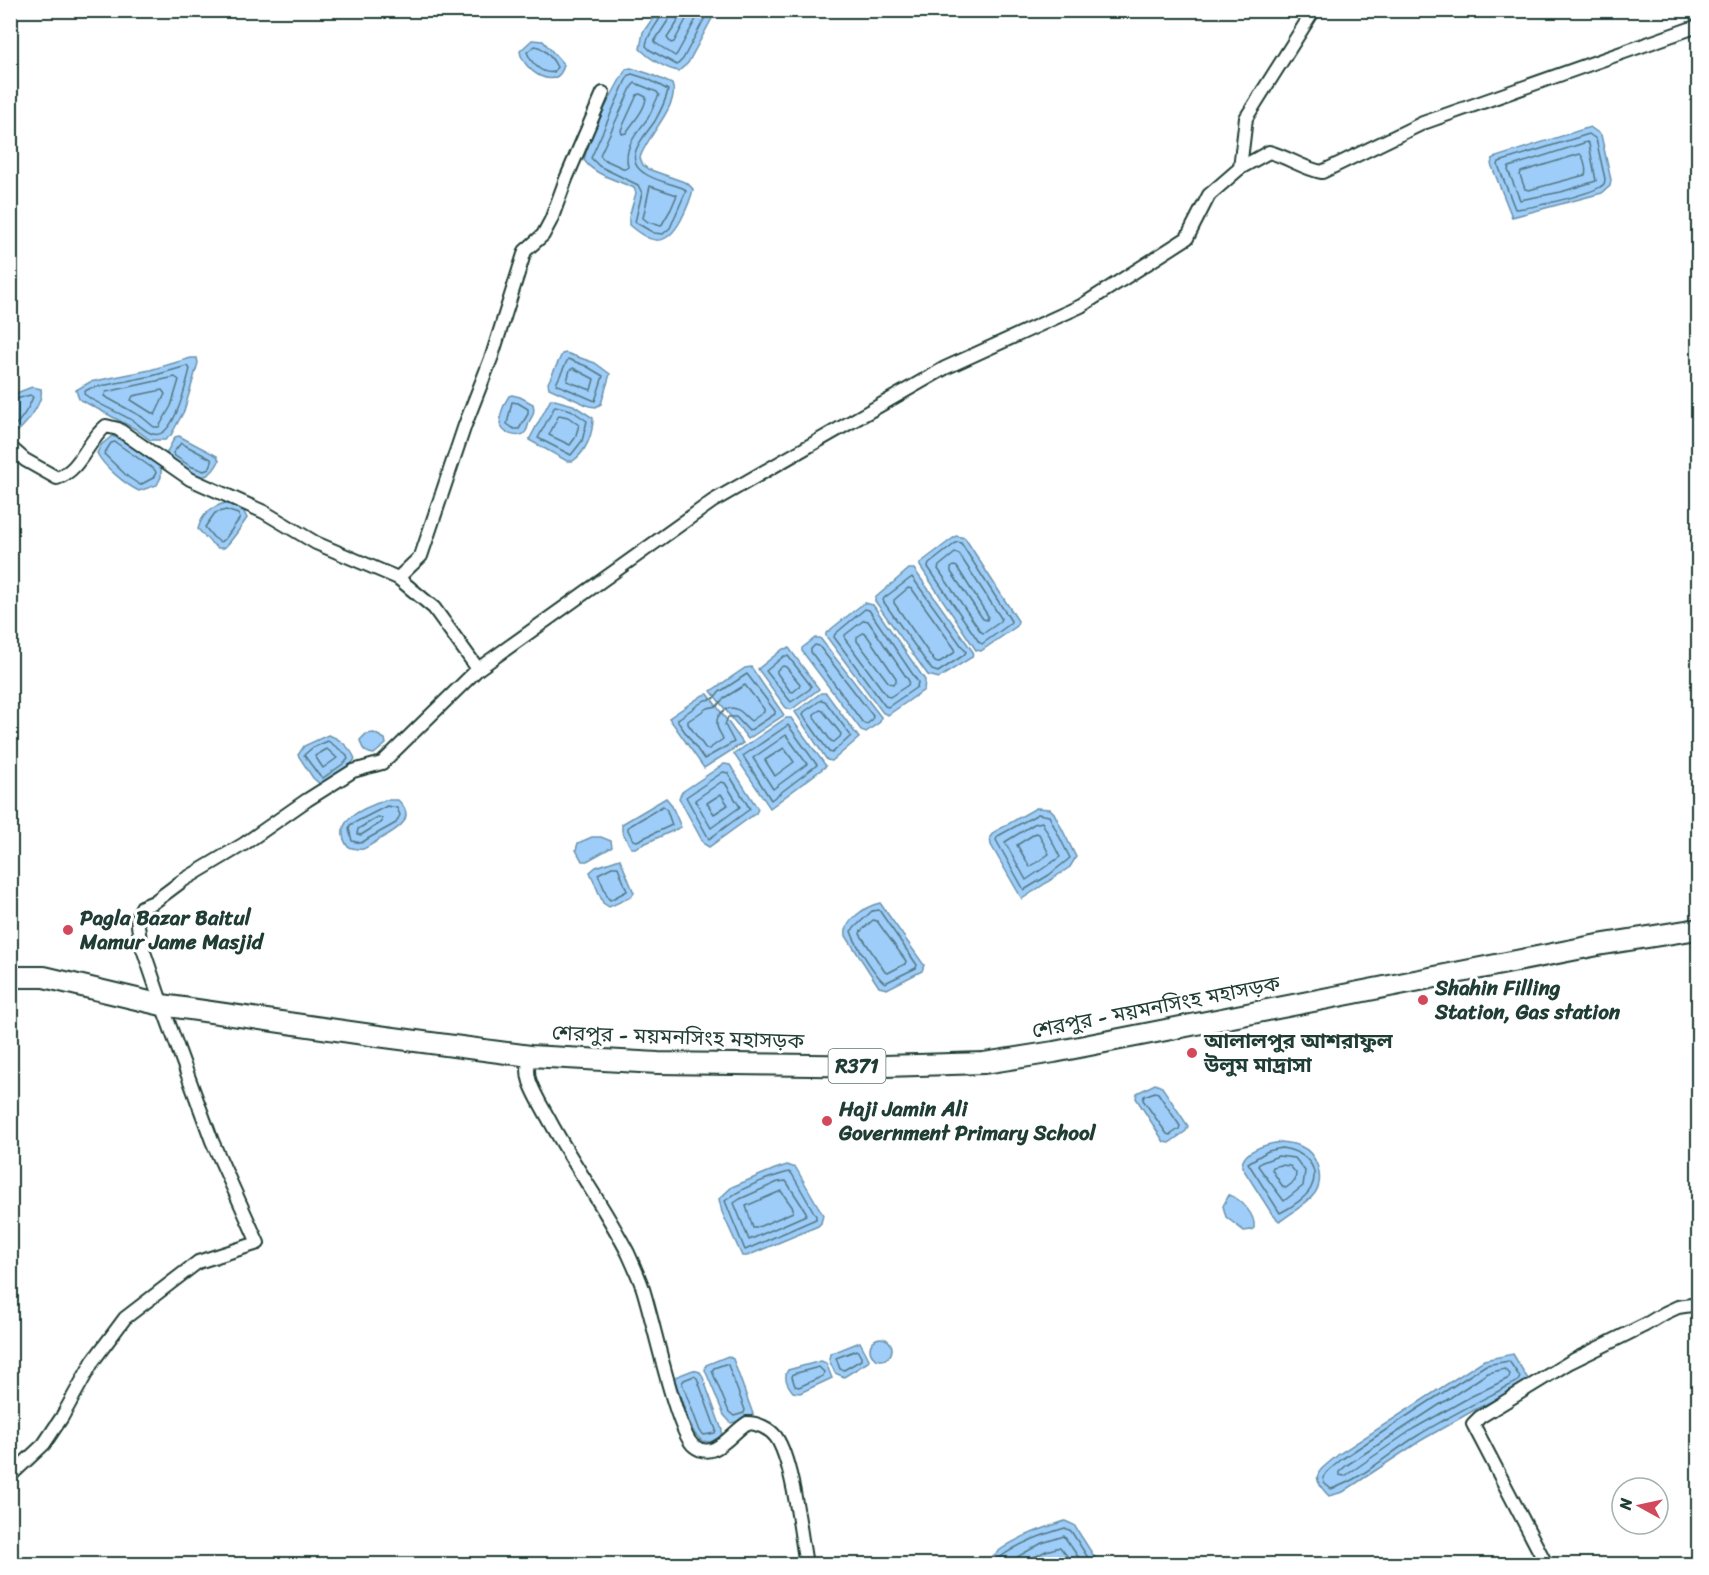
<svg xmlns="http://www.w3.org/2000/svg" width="1709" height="1575" viewBox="0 0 1709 1575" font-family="Sriracha,'Noto Sans Bengali',sans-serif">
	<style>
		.water { fill: #9ecdf9; stroke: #6b93aa; stroke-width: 1.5 }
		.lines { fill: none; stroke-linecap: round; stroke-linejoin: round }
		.shore { stroke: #527783; stroke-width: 1.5 }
		.street-casing { stroke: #1f3d34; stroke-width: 16 }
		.primary-casing { stroke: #1f3d34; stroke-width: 24 }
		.street { stroke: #fff; stroke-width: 12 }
		.primary { stroke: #fff; stroke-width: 20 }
		.poi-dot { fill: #d1495b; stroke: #fff; stroke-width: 2 }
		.labels { text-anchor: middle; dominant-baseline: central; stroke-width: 6; stroke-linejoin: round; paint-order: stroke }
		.shield { fill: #fff; stroke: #627771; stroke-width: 1.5 }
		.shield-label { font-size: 20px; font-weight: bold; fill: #1f3d34 }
		.poi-label { font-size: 21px; font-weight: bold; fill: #1f3d34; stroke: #fff; text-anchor: start }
		.street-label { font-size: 21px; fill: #1f3d34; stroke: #fff }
	</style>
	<rect width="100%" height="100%" fill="#fff"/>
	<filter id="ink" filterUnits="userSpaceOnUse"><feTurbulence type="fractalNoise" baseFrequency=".0167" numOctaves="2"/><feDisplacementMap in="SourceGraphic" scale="12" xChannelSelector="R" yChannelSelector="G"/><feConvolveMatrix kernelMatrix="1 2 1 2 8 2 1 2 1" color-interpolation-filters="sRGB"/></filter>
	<g filter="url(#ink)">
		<g class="water">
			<path d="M658,11h58l-28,52 -9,8c-14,-2 -30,-13 -39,-22l3,-17z"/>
			<path d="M532,40l11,1 21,24c-7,29 -42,5 -44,-14z"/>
			<path d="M631,68l19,6 22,10c9,20 -27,54 -32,74l3,7 5,4 39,14 6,6c-2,11 -7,21 -12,31 -15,28 -30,24 -52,5v-8l7,-24 -2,-5c-16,-8 -39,-12 -50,-28 7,-29 27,-65 42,-91z"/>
			<path d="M1590,127l11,8 10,45 -1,6 -8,7 -90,24 -21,-53 2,-6z"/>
			<path d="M566,353l29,10 15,11 -9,30 -5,3 -7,-1 -40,-18 -1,-5 14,-29z"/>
			<path d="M191,358h6l1,5 -14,48 -13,24 -6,5h-15l-15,-11 -56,-30 -3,-9 14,-8 60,-12z"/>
			<path d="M32,387l9,2c3,13 -18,42 -30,46v-40z"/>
			<path d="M512,395l8,2 13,7c2,8 0,11 -4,18 -1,3 -1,6 -3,9 -4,8 -20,4 -24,-3 -5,-9 2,-25 7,-32z"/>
			<path d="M551,399l22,6 20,13c0,16 -7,34 -20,43h-6l-38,-21z"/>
			<path d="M112,436l8,3 41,27v11l-4,8 -18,6c-13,-6 -36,-25 -42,-38l4,-8z"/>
			<path d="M179,436l38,20 2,5c-15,31 -33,8 -52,-5v-4l8,-15z"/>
			<path d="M225,503l18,7 4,8c-6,9 -15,23 -23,30h-6l-8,-6 -12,-13c4,-15 13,-22 27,-26z"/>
			<path d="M956,536l9,2 53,83 -1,5 -36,25 -5,-1 -56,-84v-3z"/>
			<path d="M909,569h5l59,83 -1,5 -33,21 -11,-3 -53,-74v-3z"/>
			<path d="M864,603l9,2 52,75 -1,10 -36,25 -5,-2 -57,-77v-3z"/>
			<path d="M815,638h5l61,79 -1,5 -14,10 -5,-2 -59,-79v-3z"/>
			<path d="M789,648l30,41 -28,21 -5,-2 -28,-39 25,-20z"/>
			<path d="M751,667l33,48 -36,24 -37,-48 34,-23z"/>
			<path d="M821,693h5l33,45 -27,23 -5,-1 -32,-48z"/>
			<path d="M708,694l35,49 -39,25 -35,-50 34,-23z"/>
			<path d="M786,718h5l35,48 -56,42 -36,-54z"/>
			<path d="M374,733l11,6 1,5 -12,10c-9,-1 -12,-5 -14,-14l6,-6z"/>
			<path d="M328,735c11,3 23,13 27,24l-8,10 -26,16 -8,-7 -15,-23 6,-9z"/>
			<path d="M724,764l6,1 28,44 -2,4 -47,34 -5,-3 -25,-46 3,-6z"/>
			<path d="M666,798l5,6 10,23 -46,21h-4l-9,-17v-7z"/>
			<path d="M386,800h12c20,19 -2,30 -18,39 -5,3 -12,8 -17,10 -5,1 -11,-1 -15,-2 -19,-27 18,-40 38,-47z"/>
			<path d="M1036,808l14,1 4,4 22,44 -6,10 -48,32 -31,-54 -1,-8 4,-5z"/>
			<path d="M592,837h9l10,4 1,6 -25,14h-5l-6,-11 2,-7z"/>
			<path d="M620,859l14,34 -3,4 -22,10 -6,-4 -13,-31 6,-5z"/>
			<path d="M880,903l44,62 -2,6 -35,18 -8,-2 -33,-51c-3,-15 20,-30 34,-33z"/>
			<path d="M1155,1084l7,3 26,39 -2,5 -17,12 -5,-1 -28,-44 1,-5z"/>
			<path d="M1281,1142c6,1 13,1 19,4 17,7 25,32 15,47 -8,11 -23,19 -33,27l-3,1 -7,-7 -30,-47c-1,-17 26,-23 39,-25z"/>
			<path d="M787,1165l9,3 27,47 -2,8 -3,3 -71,30h-5l-20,-44 -3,-13 13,-12 43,-18z"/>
			<path d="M1229,1195c12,4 27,20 25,33l-3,2 -7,1 -18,-14 -3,-11z"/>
			<circle cx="881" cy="1349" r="11"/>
			<path d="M860,1342l9,17 -1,3 -24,15 -9,-4 -6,-13 1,-6z"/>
			<path d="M1513,1354l15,25 -5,7 -47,23 -56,32 -77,51 -14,4c-22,-22 -9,-25 10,-42l145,-94z"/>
			<path d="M728,1356l5,3 20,55 -6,5 -16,4 -7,-8 -19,-45 1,-5z"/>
			<path d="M821,1361l5,2 6,15 -32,15 -7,-1c-5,-6 -10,-15 -5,-22z"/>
			<path d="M693,1370l7,2 2,3 20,55 -1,7 -11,5 -8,-1 -7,-7 -6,-12 -14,-41v-4z"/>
			<path d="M1065,1521l9,4 25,39h-114c19,-23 53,-34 80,-43z"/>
		</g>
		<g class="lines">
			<g class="shore">
				<path d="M663,10c-3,14 -16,22 -17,36l4,4 27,15 6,-6 26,-49"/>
				<path d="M670,10l-1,9 -15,23 21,14 2,-2 24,-44"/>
				<path d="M679,10l-2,13 -10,15 4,5 3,-1 17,-32"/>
				<path d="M535,46c9,1 18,13 22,21l-3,5c-12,3 -23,-9 -27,-20z"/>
				<path d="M632,74l16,5 20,11c-2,10 -8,22 -13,31 -9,14 -34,37 -11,52 11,8 26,10 39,15l3,3 -16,37 -7,6 -9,-1 -19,-11 7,-29 -4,-8 -39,-19 -8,-8 34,-76 4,-7z"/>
				<path d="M635,83l22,9 2,3c-4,7 -7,16 -11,23 -11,15 -25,29 -20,49l-3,2 -22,-10 -3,-4 32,-69z"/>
				<path d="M640,94l6,3c0,12 -13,25 -20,36l-4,1 -1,-4 16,-35z"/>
				<path d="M1589,134l7,5 9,40c-1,5 0,5 -5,8 -10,7 -72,22 -85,22l-17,-44 1,-3z"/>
				<path d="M1587,142l2,2 7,37 -35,11 -41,8 -12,-30 1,-3z"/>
				<path d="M1580,154c4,3 7,16 5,21l-56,15 -4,-1 -5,-14 1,-3z"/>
				<path d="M650,186l27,9 -6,14 -10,17 -13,-4 -5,-4z"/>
				<path d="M568,359l18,7 17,10 -8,25 -39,-17z"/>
				<path d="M187,366l3,3c-4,15 -16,71 -37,65 -8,-2 -15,-11 -23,-15 -15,-8 -33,-15 -46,-25l1,-3 6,-3 61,-12z"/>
				<path d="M573,368l21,11 -3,11 -24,-9 3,-11z"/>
				<path d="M175,377l4,3 -8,26 -12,21h-5l-12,-10 -38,-21 2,-4z"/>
				<path d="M162,390l3,4 -10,21 -24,-15 2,-4z"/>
				<path d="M10,401l20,-6 3,2c-4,11 -13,26 -23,32"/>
				<path d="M512,402l6,1 10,6v5l-9,15h-5l-7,-5z"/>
				<path d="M555,406l16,4 16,11 -5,20 -11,14 -33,-17z"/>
				<path d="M559,415l9,2 11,8 -4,13 -5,7 -21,-10z"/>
				<path d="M115,442l40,28 1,3 -3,5 -13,7 -12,-8 -24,-23 7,-11z"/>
				<path d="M181,443l30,16 1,3 -3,7 -5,2 -14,-5 -15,-10 -2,-3z"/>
				<path d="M226,510l12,4 2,4 -15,21 -5,3 -7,-5 -8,-10 10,-14z"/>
				<path d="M957,542l4,1 50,78 -1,3 -28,20 -3,-2 -51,-75 1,-3z"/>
				<path d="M955,553l4,1 42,64 -1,4 -16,11 -3,-1 -43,-63 1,-3z"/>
				<path d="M954,566l3,1 31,49 -1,4 -4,-1 -32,-47v-4z"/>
				<path d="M912,577l54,75 -2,3 -26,17 -6,-2 -49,-69 1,-3z"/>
				<path d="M908,588l4,1 43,60 -1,4 -16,10 -3,-1 -41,-59v-3z"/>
				<path d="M865,609l4,1 49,72 -1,5 -29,20 -3,-1 -51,-69 1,-3z"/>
				<path d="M864,620l4,1 41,60 -1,4 -18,12 -3,-1 -42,-57v-4z"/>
				<path d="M863,633l3,1 30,44v4l-3,2 -4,-1 -32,-42v-4z"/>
				<path d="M815,645l4,1 54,70 -1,4 -5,4 -4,-1 -52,-71v-3z"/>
				<path d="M784,656h4l23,30 -1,3 -19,13 -25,-31z"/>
				<path d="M783,666l3,1 14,17 -1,3 -6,5 -3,-1 -13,-18v-3z"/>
				<path d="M747,674l28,37v3l-26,17 -13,-14h-8l-3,8 9,17 -30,17 -26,-37v-3l27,-19 8,-1 5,-6z"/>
				<path d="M745,685l19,24v3l-13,9c-4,-3 -7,-7 -11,-10 -11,-8 -25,2 -23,15 1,5 5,9 6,13l-14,10h-3l-18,-25v-3l19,-13 10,-2 7,-8z"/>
				<path d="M821,700l4,1 26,35 -19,17 -3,-1 -26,-37 1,-3z"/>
				<path d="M820,710l3,1 18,23 -1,3 -6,5 -3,-1 -17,-24v-3z"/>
				<path d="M788,725l29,40 -46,35 -28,-44z"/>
				<path d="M786,735l21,29 -34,25 -20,-31z"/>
				<path d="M328,741l18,13 2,5 -5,5 -20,14 -5,-4 -14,-19 8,-7z"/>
				<path d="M784,748l10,14 -19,14 -10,-16z"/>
				<path d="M327,749l10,9 -14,10 -8,-12z"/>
				<path d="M723,772l5,1 22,36 -41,30 -23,-42z"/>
				<path d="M721,782l4,1 15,24 -29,21 -16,-28z"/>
				<path d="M721,794l7,11 -14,9 -7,-11z"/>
				<path d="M387,806l10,2 3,7 -4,8 -27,15 -8,5 -9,-2 -3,-12 1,-4z"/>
				<path d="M663,806l3,2 6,17 -35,16 -4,-1 -5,-10v-3z"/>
				<path d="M1038,814l11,2 21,42 -21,17 -25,15 -28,-50 2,-4z"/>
				<path d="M378,817l4,1v4l-21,13 -4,-1 1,-5z"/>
				<path d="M1042,822l18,35 -34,23 -21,-38 29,-18z"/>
				<path d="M1036,833l3,1 10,20 -19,13 -13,-22z"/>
				<path d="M612,867h6l9,24 -17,9 -2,-2 -10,-24z"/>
				<path d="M879,910l38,55 -1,3 -31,15c-9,-6 -31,-41 -34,-52l21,-20z"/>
				<path d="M873,920l4,1 29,40 -1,3 -17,9 -3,-1 -25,-38 1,-3z"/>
				<path d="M1155,1092l3,1 22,33 -1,3 -9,6 -3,-1 -24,-34 1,-4z"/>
				<path d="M1282,1148c20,3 40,17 29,40 -5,10 -21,20 -31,25l-32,-50 20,-12z"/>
				<path d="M1278,1156l17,2 10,13 -2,15 -19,15 -26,-35 2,-3z"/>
				<path d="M1281,1165l9,1 6,7 -1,8 -9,7 -3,-1 -11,-17 1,-3z"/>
				<path d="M789,1172l3,2 24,42v3l-71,31 -20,-49c18,-15 42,-23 64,-29z"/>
				<path d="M786,1181l20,31v3l-57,25 -15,-37 6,-4 38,-17z"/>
				<path d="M781,1191l12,17v4l-37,16h-3l-7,-22z"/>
				<path d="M857,1350l4,7v3l-17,10 -4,-1 -4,-11z"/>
				<path d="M1509,1361l11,16 -2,4c-34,18 -68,34 -101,55 -28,17 -54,43 -86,53l-7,-6 -1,-5 4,-6 15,-13 77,-51 67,-43z"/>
				<path d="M725,1364l3,1 17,45 -1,3 -10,3 -5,-4 -17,-41 2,-3z"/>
				<path d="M819,1367l5,5 -1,4 -24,11 -4,-1 -3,-9 1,-3z"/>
				<path d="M1505,1369l5,5 -1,4 -39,19 -57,32 -68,47 -6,-1v-3l8,-7 141,-92z"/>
				<path d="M694,1376l3,2 19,52 -1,3 -11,2 -4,-4 -18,-48 2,-3z"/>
				<path d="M993,1564c17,-18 48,-29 72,-36l6,3 21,33"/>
				<path d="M1005,1564l37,-21 22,-7 19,28"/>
				<path d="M1021,1564l25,-13 14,-4 13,17"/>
			</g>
			<g class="street-casing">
				<g id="street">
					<path d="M1240,168l6,-50 68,-108"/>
					<path d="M10,447l15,13 32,18c24,-8 30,-37 49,-52l12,3 72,50 74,33 52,31 82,35 36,30 44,61"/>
					<path d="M398,578l23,-22 44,-131 27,-69 33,-105 18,-16 8,-15 15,-41 37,-86"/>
					<path d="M530,1056c-2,8 -3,18 0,26 5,14 14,28 21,41 24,44 54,85 77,130 5,11 10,22 14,33 10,28 34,147 52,160 20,16 37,-13 53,-23 10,0 22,5 29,14 17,25 24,95 30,127"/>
					<path d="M10,1476l34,-32 18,-27 31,-56 32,-43 73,-56 60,-19 -46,-102 -50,-136 -22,-65 -3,-22 5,-11 12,-5 28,-21 62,-37 63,-44 46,-29 29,-8 96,-94 235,-168 232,-133 136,-62 106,-68 22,-43 31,-27 29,-16c19,5 35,17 53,20l101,-49 275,-97"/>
					<path d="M1546,1564l-73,-140 7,-7 90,-55 75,-37 20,-12 13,-6 20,-3"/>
				</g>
			</g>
			<g class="primary-casing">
				<path id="primary" d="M10,977h34l118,28 216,31 152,20 128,7 227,3 99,-3 70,-11 544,-107 100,-16"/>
			</g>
			<use href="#street" class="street"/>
			<use href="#primary" class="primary"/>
		</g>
	</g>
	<g class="poi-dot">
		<circle cx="68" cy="930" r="6"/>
		<circle cx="1423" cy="1000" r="6"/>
		<circle cx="1192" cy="1053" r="6"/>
		<circle cx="827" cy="1121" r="6"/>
	</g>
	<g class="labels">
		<rect class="shield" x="828.5" y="1049" width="57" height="34" rx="4.5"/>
		<g class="shield-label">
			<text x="857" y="1066">R371</text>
		</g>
		<g class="poi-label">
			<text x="80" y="918">Pagla Bazar Baitul<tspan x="80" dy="24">Mamur Jame Masjid</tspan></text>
			<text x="1435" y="988">Shahin Filling<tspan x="1435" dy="24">Station, Gas station</tspan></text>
			<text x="1204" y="1041">আলালপুর আশরাফুল<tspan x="1204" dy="24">উলুম মাদ্রাসা</tspan></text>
			<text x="839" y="1109">Haji Jamin Ali<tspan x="839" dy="24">Government Primary School</tspan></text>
		</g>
		<g class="street-label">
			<text transform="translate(1156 1007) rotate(-11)">শেরপুর - ময়মনসিংহ মহাসড়ক</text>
			<text transform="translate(678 1037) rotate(2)">শেরপুর - ময়মনসিংহ মহাসড়ক</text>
		</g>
	</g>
	<rect width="1709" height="1575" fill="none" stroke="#fff" stroke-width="36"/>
	<rect x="18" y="18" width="1673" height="1539" fill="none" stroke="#1f3d34" stroke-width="2" filter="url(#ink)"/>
	<g transform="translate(1640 1506) rotate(278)"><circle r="28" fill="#ffffff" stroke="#a5b1ae" stroke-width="1.5"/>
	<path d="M0-4.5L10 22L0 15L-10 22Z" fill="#d1495b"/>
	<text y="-9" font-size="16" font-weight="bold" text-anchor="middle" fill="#1f3d34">N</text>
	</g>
</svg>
